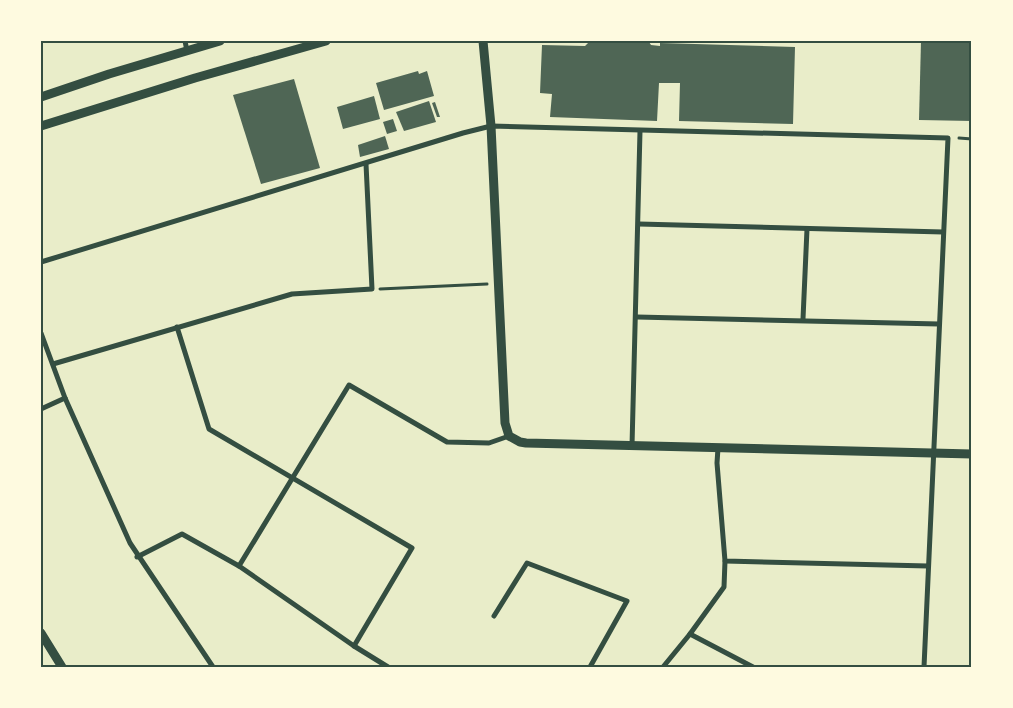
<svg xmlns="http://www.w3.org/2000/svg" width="1013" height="708" viewBox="0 0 1013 708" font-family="Merriweather,serif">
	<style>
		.building { fill: #4f6655 }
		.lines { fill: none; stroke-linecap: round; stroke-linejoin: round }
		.path { stroke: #344e41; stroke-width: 3 }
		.minor { stroke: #344e41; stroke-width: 5 }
		.tertiary { stroke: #344e41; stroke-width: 9 }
		.neatline { fill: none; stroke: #344e41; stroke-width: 2 }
	</style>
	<rect width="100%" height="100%" fill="#e9edc9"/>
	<g class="building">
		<path d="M590,41l59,1 2,3 9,1v-3l135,4 -2,77 -114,-3 1,-38h-21l-2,38 -107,-4 2,-23 -12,-1 2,-48 43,1z"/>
		<path d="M921,41h51v80l-53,-1z"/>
		<path d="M418,71l1,3 8,-3 7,25 -50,14 -8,-27z"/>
		<path d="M294,79l26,89 -59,16 -28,-89z"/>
		<path d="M374,96l6,23 -37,10 -6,-22z"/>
		<path d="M429,101l7,21 -32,9 -8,-19z"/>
		<path d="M435,102l5,15h-3l-5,-14z"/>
		<path d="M393,119l4,12 -10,3 -4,-12z"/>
		<path d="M385,136l4,13 -29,8 -2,-12z"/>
	</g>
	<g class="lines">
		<g class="path">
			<path d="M959,138l13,1"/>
			<path d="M380,289l107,-5"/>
		</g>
		<g class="minor">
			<path d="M185,41l2,10"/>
			<path d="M639,224l304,8"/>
			<path d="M41,262l422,-129 28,-7 457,12 -24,529"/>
			<path d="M637,317l302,7"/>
			<path d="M803,319l4,-90"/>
			<path d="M177,327l32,102 203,119 -58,98"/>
			<path d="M41,333l24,65 65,145 83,124"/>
			<path d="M53,364l239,-70 80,-5 -6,-125"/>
			<path d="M41,409l24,-11"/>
			<path d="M632,446l8,-315"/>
			<path d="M718,448l-1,15 8,98 203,5"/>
			<path d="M137,557l45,-23 57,32 115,80 34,21"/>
			<path d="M239,566l110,-181 98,57 42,1 20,-7"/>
			<path d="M494,616l33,-53 100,38 -37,66"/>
			<path d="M690,634l63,33"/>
			<path d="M663,667l27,-33 34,-47 1,-26"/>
		</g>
		<g class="tertiary">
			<path d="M483,41l8,85 14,297 4,13 11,6 6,1 446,11"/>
			<path d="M41,97l68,-23 111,-33"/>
			<path d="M41,126l154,-48 131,-37"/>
			<path d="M41,633l21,34"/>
		</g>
	</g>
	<rect width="1013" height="708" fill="none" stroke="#fefae0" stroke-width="85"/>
	<rect x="42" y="42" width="928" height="624" class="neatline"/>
</svg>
